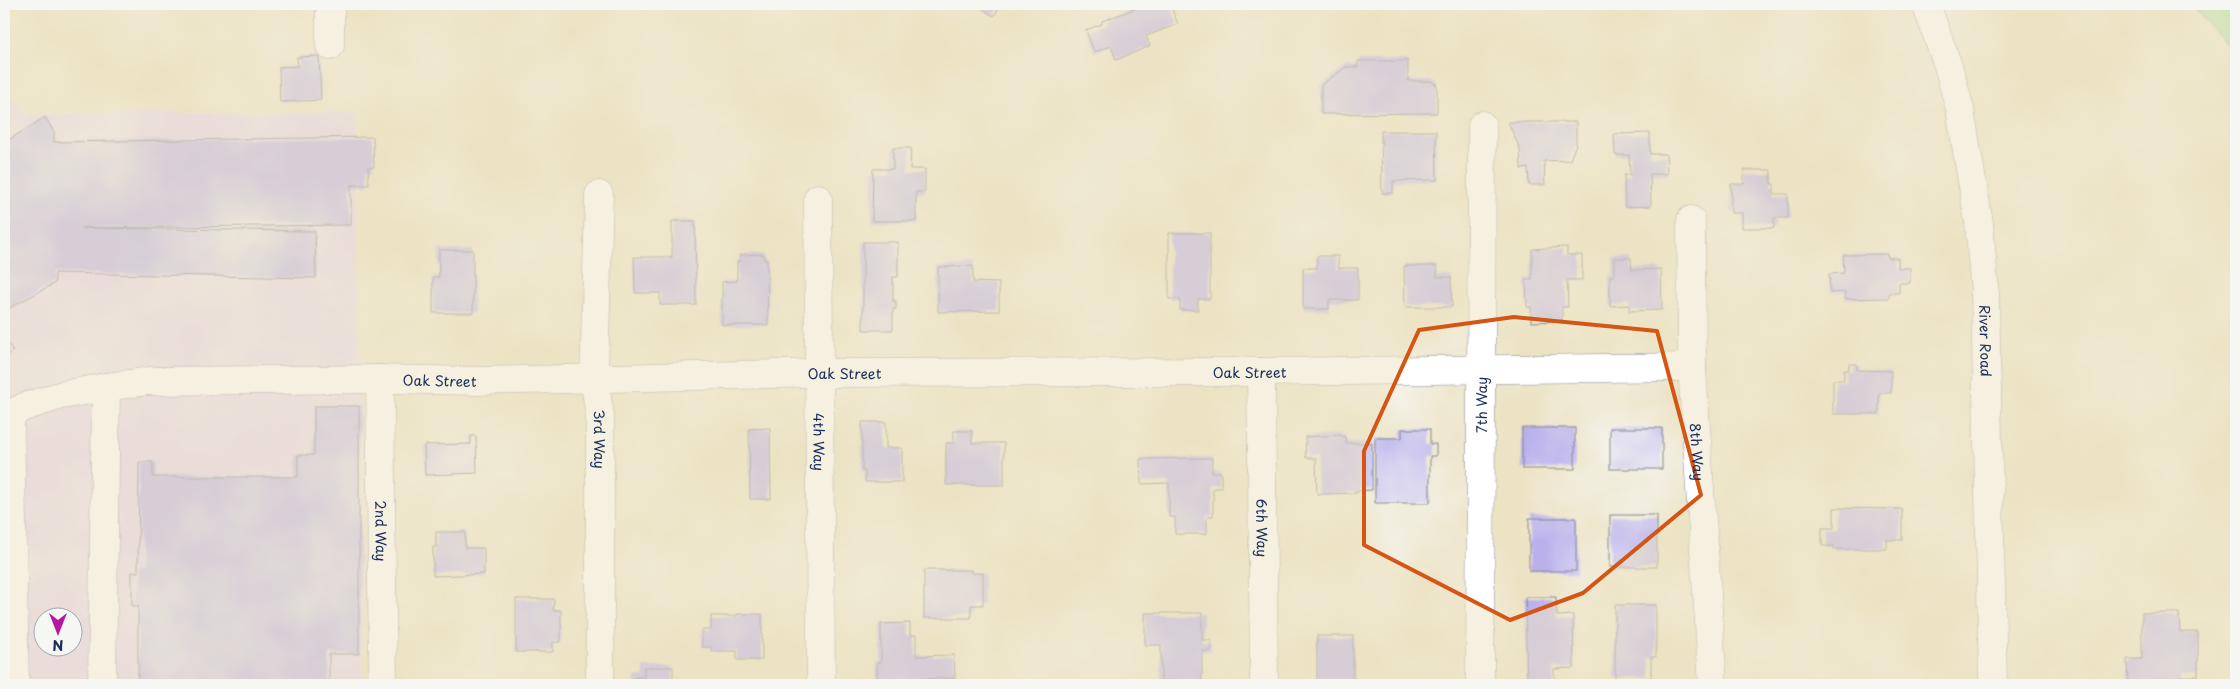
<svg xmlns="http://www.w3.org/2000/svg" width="2240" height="689" viewBox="0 0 2240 689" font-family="'Playpen Sans',sans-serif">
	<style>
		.built { fill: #e4d3f1; fill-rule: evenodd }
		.green { fill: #9bdb91; stroke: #5b8578 }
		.building { fill: #bab1ec }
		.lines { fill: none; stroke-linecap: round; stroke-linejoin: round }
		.minor-casing { stroke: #848991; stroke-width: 29 }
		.minor { stroke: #fff; stroke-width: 28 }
		.marked { fill: none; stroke: #d45514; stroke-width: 4; stroke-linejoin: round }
		.labels { text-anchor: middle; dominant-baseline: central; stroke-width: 4.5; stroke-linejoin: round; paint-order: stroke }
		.street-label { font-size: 14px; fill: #1b2f5e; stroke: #f6f6f2 }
	</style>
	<rect width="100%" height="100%" fill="#f6f6f2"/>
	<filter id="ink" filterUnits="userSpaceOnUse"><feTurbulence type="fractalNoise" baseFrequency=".02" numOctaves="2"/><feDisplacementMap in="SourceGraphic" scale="10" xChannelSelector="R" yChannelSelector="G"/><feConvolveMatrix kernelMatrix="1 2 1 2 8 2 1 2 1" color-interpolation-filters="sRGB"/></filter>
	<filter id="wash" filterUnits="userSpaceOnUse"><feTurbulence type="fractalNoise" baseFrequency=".0096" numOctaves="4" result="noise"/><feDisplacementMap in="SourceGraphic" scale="20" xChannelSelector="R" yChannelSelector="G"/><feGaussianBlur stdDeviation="1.12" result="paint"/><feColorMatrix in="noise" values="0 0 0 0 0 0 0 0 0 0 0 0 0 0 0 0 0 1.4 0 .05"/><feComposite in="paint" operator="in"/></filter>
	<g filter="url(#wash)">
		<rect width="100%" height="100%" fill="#ece3c4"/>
		<path class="built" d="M4,81l19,33 335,-2 4,573h-358zM42,616h30v30h-30z"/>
		<path class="green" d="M2190,4h46v51z"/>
		<g id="blocks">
			<g class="building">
				<path d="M974,4h27l-7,12z"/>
				<path d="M1148,4h22l8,20 -32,12 4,10 -34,14 -5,-14 -17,6 -8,-22 16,-6v-3z"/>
				<path d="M319,56l2,44 -41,2 -1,-35 19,-1 -1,-9z"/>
				<path d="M1358,61h50v20h23l6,4v28l-116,1v-29l25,-18h12z"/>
				<path d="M45,117l9,15v10l319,-5 1,30h-6l1,18h-18v40l-270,3 234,3 1,47 -261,-5v10l-51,28v-168z"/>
				<path d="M1508,122h68v22l-6,16 -26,1 1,24h-16l-1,-17 -7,1 -1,-20z"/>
				<path d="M1381,131h55l1,49 -44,1v12h-11z"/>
				<path d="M1650,133v21h16l1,20h-17l1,32 -26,1 -1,-32h6l-1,-20h-14l-1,-21z"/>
				<path d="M893,148h18l-1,21h15v23h-9v29h-44l1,-52h20z"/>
				<path d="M1744,170h27v14h3v10h14v24h-14v10h-32v-15h-11v-29h13z"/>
				<path d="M672,221h23l1,84h-36v-12h-25l-1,-36h38z"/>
				<path d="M1169,233h41v66h-12v11h-18v-11h-11z"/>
				<path d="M863,242h35v35h-5v24h3v8h-3v21h-30z"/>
				<path d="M1567,247v8h15v25h-15l1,27h-6v14l-31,1v-15h-4l-1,-28h6v-30z"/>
				<path d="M439,250h34v63h-40v-36h6z"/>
				<path d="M763,254l1,6h3l1,65h-46v-43l15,-1v-20h3v-6z"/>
				<path d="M1887,254l1,4h10v10h12v15h-11v10h-10v5l-44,1v-7l-15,1 -1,-19 15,-1 -1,-18z"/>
				<path d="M1317,256h21v12h20v32h-29v9h-26v-41h14z"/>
				<path d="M1614,258h17l1,12 29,-1 1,41 -33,1v-6l-19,1v-30h4z"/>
				<path d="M973,266v16l26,1v28l-61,1v-45z"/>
				<path d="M1404,266h33v11h14l1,30h-47z"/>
				<path d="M4,336l9,15 -9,6z"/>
				<path d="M1849,364h8v6l34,1v22h-12v21h-46v-34h11v-10h5z"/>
				<path d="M314,406h45v248h-30v31h-191v-79h-6v-34h6l1,-110h14v15h145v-22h16z"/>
				<path d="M862,422h24v26h16v34h-37v-11h-3z"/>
				<path d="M770,428l1,71h-21l-1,-70z"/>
				<rect x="1522" y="428" width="53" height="41"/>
				<rect x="1610" y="428" width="52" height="41"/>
				<path d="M1402,429h28v15h6v12h-6v47h-55v-65h27z"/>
				<path d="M954,431h18v12h32v42h-58v-42h8z"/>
				<path d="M1339,435l6,2 1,6h26v47l-15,1v2l-40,1 -1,-36h-10l-1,-21z"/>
				<path d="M471,436h5l1,37 -52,2 -1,-30 47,-1z"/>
				<path d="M1212,458v14h9v16h-8v28l-6,1v17h-32v-17h-6v-34l-28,1 -1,-25z"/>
				<path d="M1834,508l68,1v31h-15v9h-53v-3h-12v-18h12z"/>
				<rect x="1610" y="515" width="47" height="52"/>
				<rect x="1529" y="518" width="47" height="53"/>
				<path d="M436,532h29v16h19v26l-51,2v-29h3z"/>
				<path d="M924,570h47v3h12v32h-12v13h-47z"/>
				<path d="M1525,597h31l1,19 16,-1 1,53 -20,1v16h-27z"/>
				<path d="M516,599h38l-1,11h8v32h-8v10h-37z"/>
				<path d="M1615,605h41v52h-5v22h-36z"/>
				<path d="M1145,613h57v27h9v11h-9v30h-41v-36h-16z"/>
				<path d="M2142,613h37l1,19h18v44h-18v9h-52l-1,-26h15z"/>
				<path d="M737,614h25v46h-25v-9h-26v-4h-9v-17h9v-14h26z"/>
				<path d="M910,623v12h6v21l38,-1 1,23 -78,2v-18h4v-38z"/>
				<rect x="1317" y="636" width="36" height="49"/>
				<path d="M644,667h29v18h-38v-8h9z"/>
			</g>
		</g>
	</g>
	<g filter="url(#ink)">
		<use href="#blocks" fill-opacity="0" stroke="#848991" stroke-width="1"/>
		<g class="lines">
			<g class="minor-casing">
				<g id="minor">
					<path d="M330,4v42"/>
					<path id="s1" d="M1926,4l23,65 11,40 19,114 6,71 8,391"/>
					<path id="s2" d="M599,195l-5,184 6,36v270"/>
					<path id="s3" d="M818,198l3,487"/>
					<path id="s4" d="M1691,220l1,147 21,318"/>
					<path id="s5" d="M1261,372l3,313"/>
					<path id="s6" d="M380,379l3,306"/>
					<path d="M10,414l5,271"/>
					<path id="s7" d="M4,417l20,-10 38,-12 44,-8 43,-6 231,-2 98,2 342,-8 441,-1 431,-5"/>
					<path d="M102,685l4,-298"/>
					<path id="s8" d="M1480,685l2,-560"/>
				</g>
			</g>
			<use href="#minor" class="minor"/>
		</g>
	</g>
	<path d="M0 0H2240V689H0ZM1514,317l143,14 44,164 -118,98 -73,27 -146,-75v-94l55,-121z" fill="#ece3c4" fill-opacity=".55" fill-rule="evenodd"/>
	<path class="marked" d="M1514,317l143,14 44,164 -118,98 -73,27 -146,-75v-94l55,-121z"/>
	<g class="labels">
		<g class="street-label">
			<text stroke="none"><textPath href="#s1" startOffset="344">River Road</textPath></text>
			<text stroke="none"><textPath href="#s7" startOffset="1251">Oak Street</textPath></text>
			<text stroke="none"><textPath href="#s7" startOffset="846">Oak Street</textPath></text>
			<text stroke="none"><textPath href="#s7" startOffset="441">Oak Street</textPath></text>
			<text stroke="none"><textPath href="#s8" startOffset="280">7th Way</textPath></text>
			<text stroke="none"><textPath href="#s2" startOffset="245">3rd Way</textPath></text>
			<text stroke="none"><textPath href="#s3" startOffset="244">4th Way</textPath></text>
			<text stroke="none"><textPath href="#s4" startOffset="232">8th Way</textPath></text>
			<text stroke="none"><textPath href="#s5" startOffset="156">6th Way</textPath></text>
			<text stroke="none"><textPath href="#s6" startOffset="152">2nd Way</textPath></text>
		</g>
	</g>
	<rect width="2240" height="689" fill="none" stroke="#f6f6f2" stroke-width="20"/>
	<g transform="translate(58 632) rotate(180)"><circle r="24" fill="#f6f6f2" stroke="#9ea6b7"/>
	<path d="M0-4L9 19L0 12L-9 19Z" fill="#b5179e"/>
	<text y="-8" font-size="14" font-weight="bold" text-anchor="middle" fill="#1b2f5e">N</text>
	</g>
</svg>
